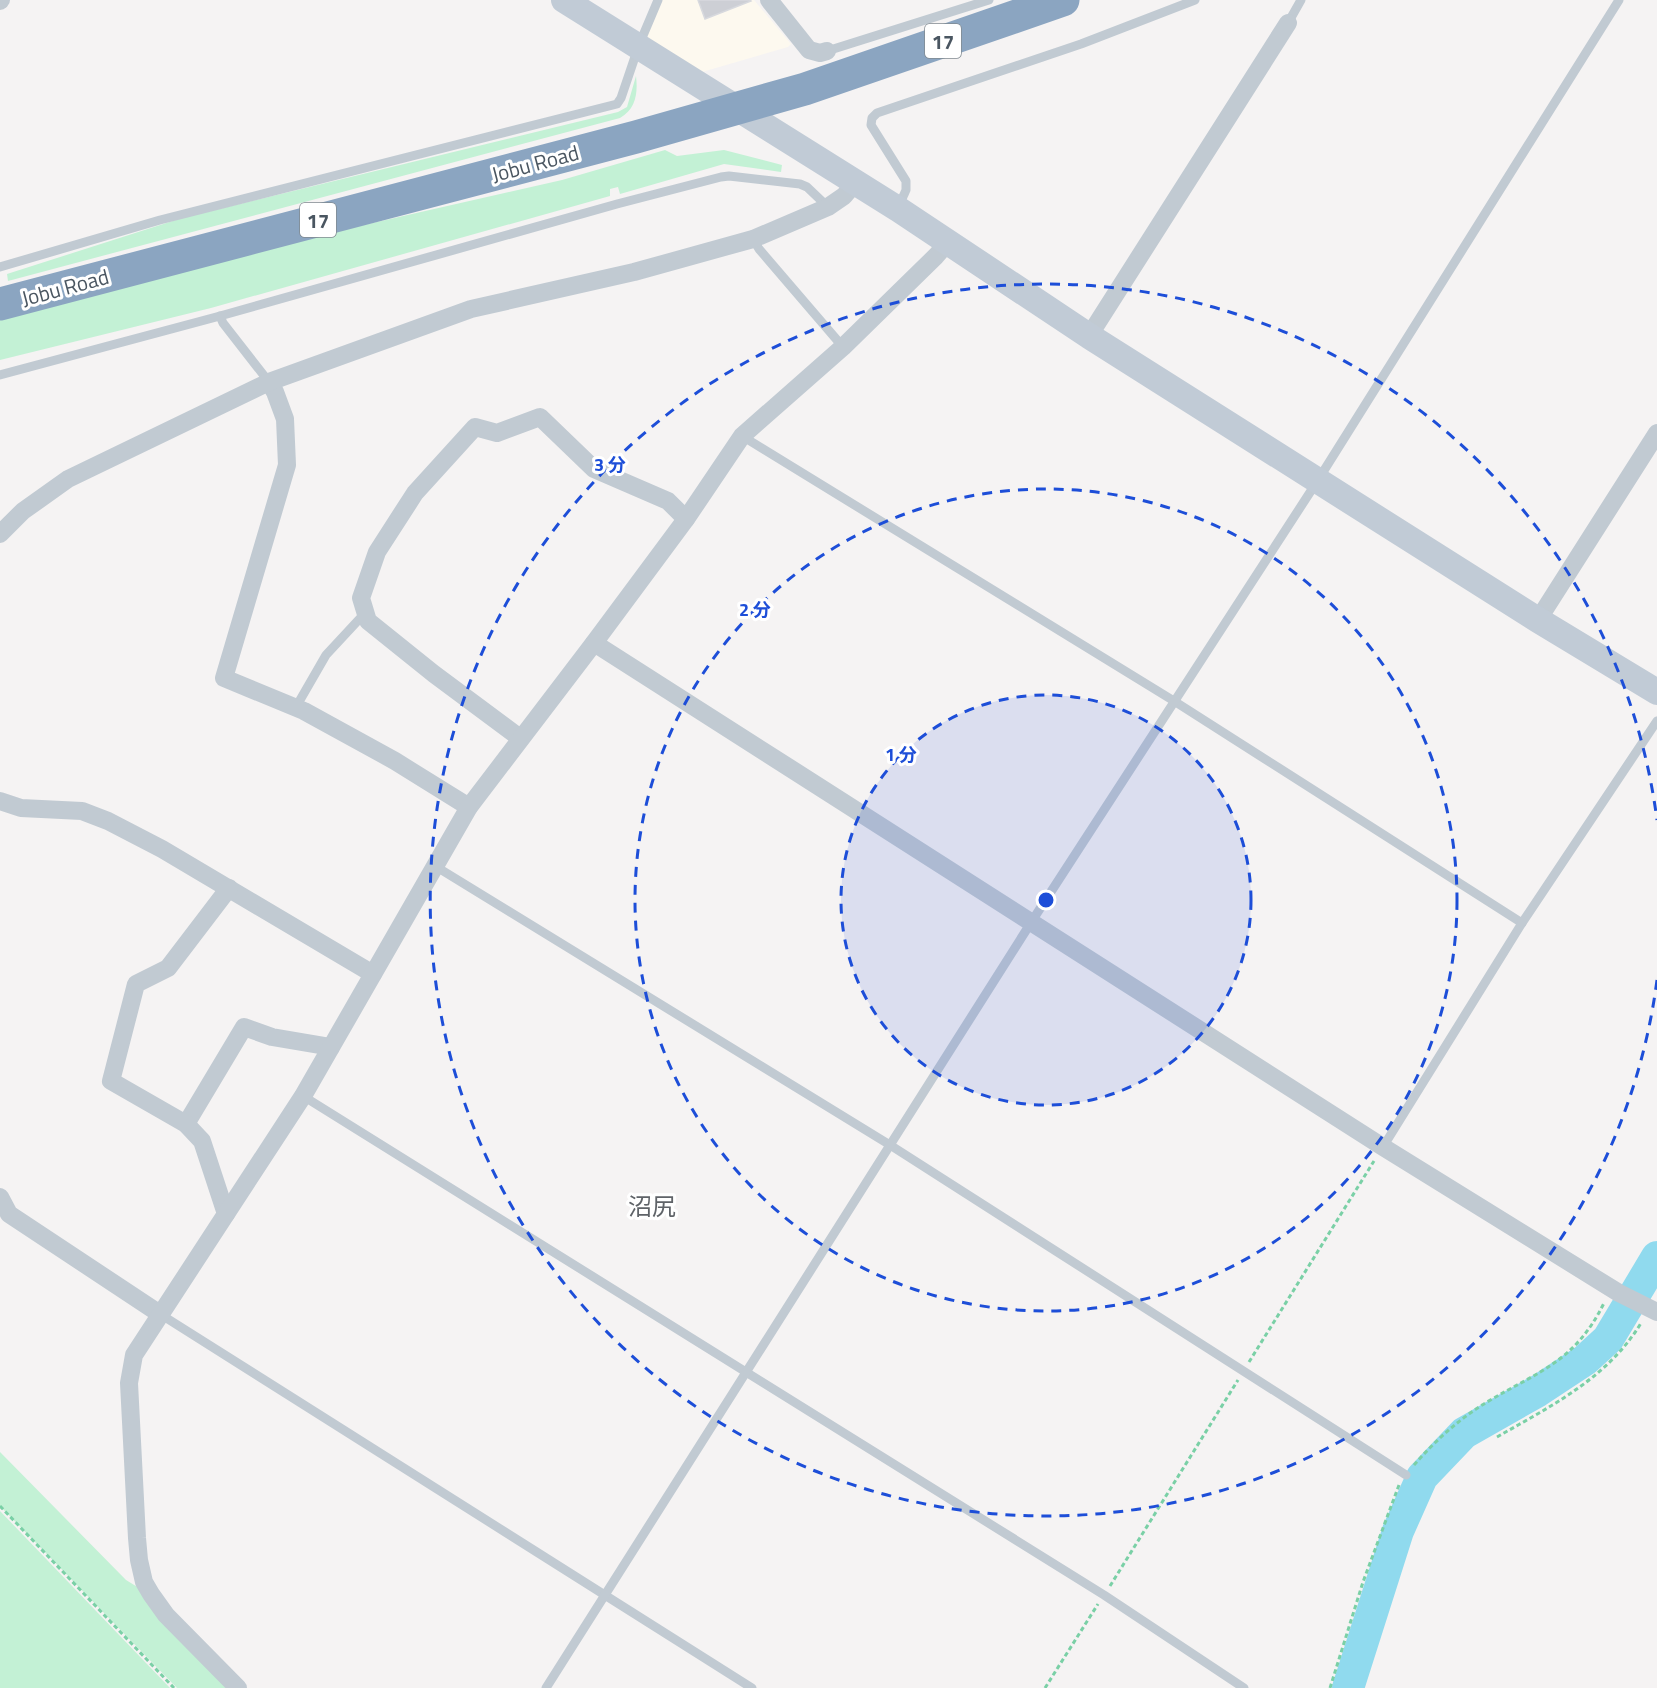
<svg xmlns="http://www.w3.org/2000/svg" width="1657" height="1688" viewBox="0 0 1657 1688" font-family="'Titillium Web','Noto Sans JP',sans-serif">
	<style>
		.commercial { fill: #fdf9ef }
		.green { fill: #c3f1d5 }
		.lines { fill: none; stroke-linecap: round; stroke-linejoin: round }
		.river { stroke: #90daee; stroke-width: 32 }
		.building { fill: #cdcfd5; stroke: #d7d9de; stroke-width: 1.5 }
		.path { stroke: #7ad0a6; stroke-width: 3; stroke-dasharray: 4.5 3; stroke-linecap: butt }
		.lane { stroke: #c1cad2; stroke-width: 9 }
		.street { stroke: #c1cad2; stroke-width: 18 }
		.secondary { stroke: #c1cbd6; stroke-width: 26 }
		.highway { stroke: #8ba5c1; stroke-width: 33 }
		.ring { fill: none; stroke: #1d4ed8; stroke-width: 3; stroke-dasharray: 10 8 }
		.labels { text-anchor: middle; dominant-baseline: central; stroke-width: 6; stroke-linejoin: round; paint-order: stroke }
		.shield { fill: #fff; stroke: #808990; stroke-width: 1.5 }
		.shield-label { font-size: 20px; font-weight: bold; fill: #4a5661 }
		.street-label { font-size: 21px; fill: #4a5661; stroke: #fff }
		.quarter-label { font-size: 24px; fill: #5f6368; stroke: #fff }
		.centre { fill: #1d4ed8; stroke: #fff; stroke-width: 3 }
		.ring-label { font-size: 18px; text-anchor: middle; font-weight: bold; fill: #1d4ed8; stroke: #fff; stroke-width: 6; stroke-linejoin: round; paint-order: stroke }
	</style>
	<rect width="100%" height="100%" fill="#f5f3f3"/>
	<path class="commercial" d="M662,0h92l37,44 -3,3 -86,25 -56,-35z"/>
	<g class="green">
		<path d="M636,76c2,17 0,33 -16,42l-612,163 -1,-7 175,-56 436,-106 9,-5z"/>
		<path d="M665,150l12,6 47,-6 58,15 -1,7 -57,-8 -104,30 -2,-7 -8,2v7l-399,112 -211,52v-41l302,-80 260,-59z"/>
		<path d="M0,1452l126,128 13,8 89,100h-51l-177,-182z"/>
		<path d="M0,1511l170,177h-170z"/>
	</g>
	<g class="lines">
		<path class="river" d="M1348,1688l50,-157 24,-54 42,-44 74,-42 47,-31 23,-21 49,-82"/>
	</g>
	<path class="building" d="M698,0h52l1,1 -46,18z"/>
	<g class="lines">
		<g class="path">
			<path d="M1249,1362l125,-201"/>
			<path d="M1497,1437c54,-31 111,-59 144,-114"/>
			<path d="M1414,1465c21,-24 45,-46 73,-63 52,-31 88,-40 117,-99"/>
			<path d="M0,1506l174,182"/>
			<path d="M1110,1586l128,-206"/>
			<path d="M1045,1688l53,-84"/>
			<path d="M1330,1688l33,-106 36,-97"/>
		</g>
		<g class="lane">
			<path d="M1288,23l13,-23"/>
			<path d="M827,51l162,-51"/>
			<path d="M898,208l8,-18v-9l-35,-56 1,-7 5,-5 204,-69 114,-44"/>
			<path d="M753,239l6,10 84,98"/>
			<path d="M0,267l160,-47 457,-116 4,-6 18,-53 19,-45"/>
			<path d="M220,316l3,7 46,59"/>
			<path d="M0,375l220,-59 397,-112 104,-27 8,-1 71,8 7,3 21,20"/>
			<path d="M742,436l432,265 348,222"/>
			<path d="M296,707l30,-52 39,-42"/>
			<path d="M435,866l455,279 516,330"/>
			<path d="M303,1096l801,499 140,93"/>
			<path d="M1383,1147l139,-224 135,-202"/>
			<path d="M160,1314l592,374"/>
			<path d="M546,1688l486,-767 286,-441 301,-480"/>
		</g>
		<g class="street">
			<path d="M769,0l40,50 11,3 7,-2"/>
			<path d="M0,1l1,-1"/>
			<path d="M1089,336l199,-313"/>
			<path d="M269,382l6,10 10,27 2,46 -63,213 80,33 91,50 74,46"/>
			<path d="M0,534l23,-23 45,-32 201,-97 202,-73 163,-37 119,-33 75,-32 16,-11 11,-13"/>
			<path d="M1538,620l119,-187"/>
			<path d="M594,643l789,504 236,146 38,19"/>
			<path d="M520,738l-86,-64 -66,-53 -7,-23 16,-46 38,-59 60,-66 22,6 43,-16 54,52 74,32 18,18"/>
			<path d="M0,801l21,7 61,3 26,10 54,28 211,125"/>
			<path d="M186,1124l58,-97 28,10 59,10"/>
			<path d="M0,1197l9,17 151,100"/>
			<path d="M226,1214l-24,-73 -16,-17 -75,-43 25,-97 32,-16 61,-80"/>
			<path d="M238,1688l-72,-73 -15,-21 -7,-12 -5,-22 -2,-22 -8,-155 5,-28 169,-259 166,-289 125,-164 92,-124 56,-83 101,-89 93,-91 12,-14"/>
		</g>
		<path class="secondary" d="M564,0l334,209 191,127 449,284 119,72"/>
		<path class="highway" d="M0,304l636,-167 169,-48 258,-89"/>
	</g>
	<circle cx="1046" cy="900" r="205" fill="#1d4ed8" fill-opacity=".12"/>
	<g class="ring">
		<circle cx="1046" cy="900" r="205"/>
		<circle cx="1046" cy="900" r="411"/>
		<path d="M1657 980A616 616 0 1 1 1657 820"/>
	</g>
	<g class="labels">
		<g class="shield">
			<rect x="925" y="24" width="36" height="34" rx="4.5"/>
			<rect x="300" y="203" width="36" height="34" rx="4.5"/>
		</g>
		<g class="shield-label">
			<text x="943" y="41">17</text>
			<text x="318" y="220">17</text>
		</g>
		<g class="street-label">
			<text transform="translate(535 163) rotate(-15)">Jobu Road</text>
			<text transform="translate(65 287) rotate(-15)">Jobu Road</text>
		</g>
		<g class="quarter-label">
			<text x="652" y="1206">沼尻</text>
		</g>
	</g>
	<circle cx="1046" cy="900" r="9" class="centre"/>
	<g class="ring-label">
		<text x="610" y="471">3 分</text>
		<text x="755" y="616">2 分</text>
		<text x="901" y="761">1 分</text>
	</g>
</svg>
